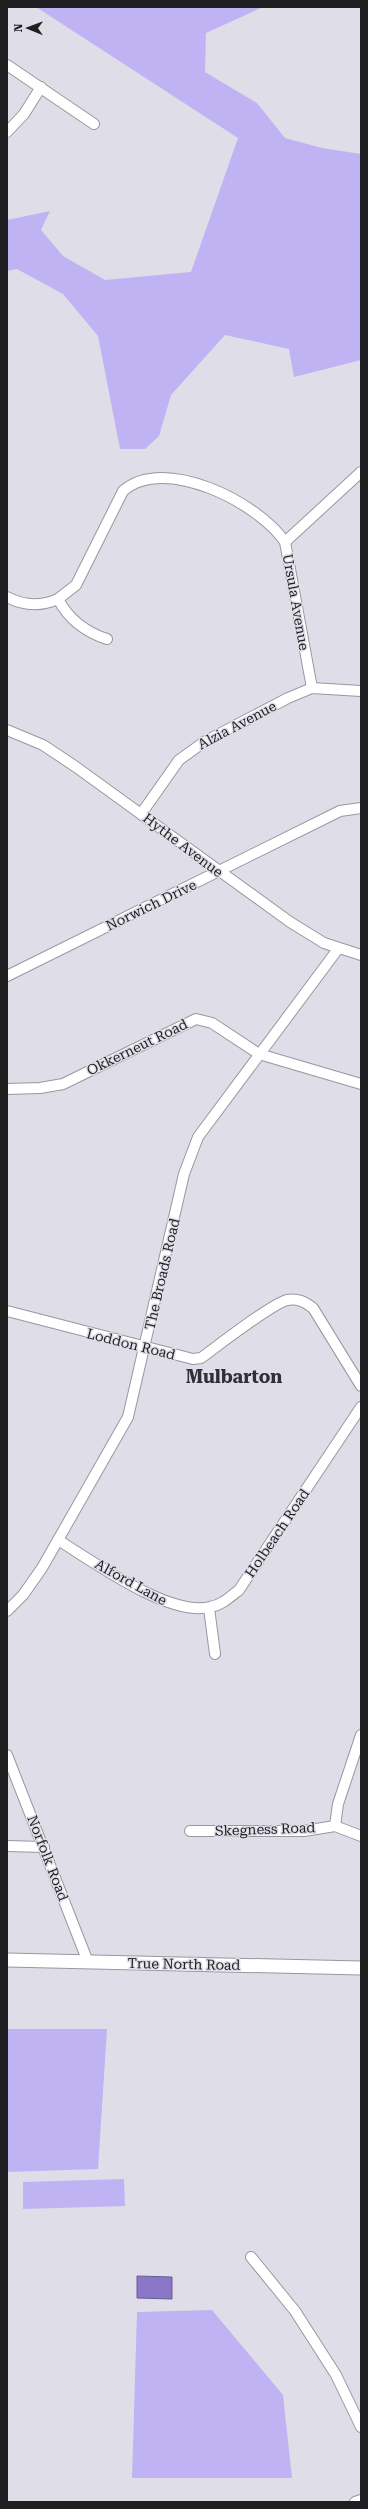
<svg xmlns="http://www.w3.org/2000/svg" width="368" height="2509" viewBox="0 0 368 2509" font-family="'Roboto Serif',serif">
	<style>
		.green { fill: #c0b3f3 }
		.water { fill: #8a77c8; stroke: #6a5d96 }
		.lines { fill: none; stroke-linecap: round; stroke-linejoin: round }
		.minor-casing { stroke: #9897a0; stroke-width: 12 }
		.major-casing { stroke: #9897a0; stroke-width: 15 }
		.minor { stroke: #fff; stroke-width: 10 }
		.major { stroke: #fff; stroke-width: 13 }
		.labels { text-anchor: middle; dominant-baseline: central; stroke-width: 3; stroke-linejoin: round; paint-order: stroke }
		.street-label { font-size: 14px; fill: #1f1f22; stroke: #dfdee8 }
		.district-label { font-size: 18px; font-weight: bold; fill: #302f36; stroke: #dfdee8 }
	</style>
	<rect width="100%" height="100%" fill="#dfdee8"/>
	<g class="green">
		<path d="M36,7h227l-57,26 -1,39 52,31 28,35 37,10 39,6v206l-67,17 -5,-28 -64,-14 -54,60 -12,41 -14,13h-25l-22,-113 -35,-42 -46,-25 -10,2v-51l43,-9 -9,19 22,26 42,24 86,-8 47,-134z"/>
		<path d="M7,2029h100l-9,140 -91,3z"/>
		<path d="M124,2179l1,27 -102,3v-27z"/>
		<path d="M212,2310l71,85 9,83h-160l5,-166z"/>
	</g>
	<path class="water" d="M137,2276l35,1v22l-35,-1z"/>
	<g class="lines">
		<g class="minor-casing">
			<g id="minor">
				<path d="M7,65l87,59"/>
				<path d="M7,132l17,-18 17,-27"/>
				<path d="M285,542l76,-70"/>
				<path d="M7,597c17,9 33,10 51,2 11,21 27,33 49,40"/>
				<path d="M58,599l18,-14 47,-94c41,-37 136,12 162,51l27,146"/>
				<path d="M7,730l36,15 33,22 214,155 34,21 37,12"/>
				<path d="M141,814l38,-54 25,-18 84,-44 24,-10 49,3"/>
				<path d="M7,976l333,-165 21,-3"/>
				<path d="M7,1089l33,-1 23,-4 133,-65 16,4 47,31 102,30"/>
				<path d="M7,1311l186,48 8,-1c18,-13 69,-53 86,-58 11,-2 18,2 26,8l48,78"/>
				<path d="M58,1540c36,22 111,77 152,67 12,-2 20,-10 29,-17l122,-183"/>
				<path d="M209,1608l6,46"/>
				<path d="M7,1611l16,-16 19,-27 86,-151 56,-243 14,-37 140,-188"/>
				<path d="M7,1755l81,207"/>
				<path d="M335,1826l3,-22 23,-69"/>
				<path d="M190,1831h114l31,-5 26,10"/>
				<path d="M7,1846l37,1"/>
				<path d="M251,2257l44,54 41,64 25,52"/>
				<path d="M355,2502l6,-2"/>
			</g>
		</g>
		<g class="major-casing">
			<path id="major" d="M7,1960l354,8"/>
		</g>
		<use href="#minor" class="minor"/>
		<use href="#major" class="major"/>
	</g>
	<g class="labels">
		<g class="street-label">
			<text transform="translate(296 602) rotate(80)">Ursula Avenue</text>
			<text transform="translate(237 725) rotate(-28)">Alzia Avenue</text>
			<text transform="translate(183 845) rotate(37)">Hythe Avenue</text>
			<text transform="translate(151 905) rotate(-26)">Norwich Drive</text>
			<text transform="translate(137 1047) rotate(-26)">Okkerneut Road</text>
			<text transform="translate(162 1274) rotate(-77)">The Broads Road</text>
			<text transform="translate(131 1344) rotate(14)">Loddon Road</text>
			<text transform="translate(277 1533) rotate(-56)">Holbeach Road</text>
			<text transform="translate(131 1582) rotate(29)">Alford Lane</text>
			<text transform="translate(265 1829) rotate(-2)">Skegness Road</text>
			<text transform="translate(48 1858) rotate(69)">Norfolk Road</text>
			<text transform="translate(184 1964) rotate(1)">True North Road</text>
		</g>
		<g class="district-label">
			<text x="234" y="1376">Mulbarton</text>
		</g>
	</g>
	<rect width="368" height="2509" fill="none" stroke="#1f1f22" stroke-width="16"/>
	<g transform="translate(28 28) rotate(271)" stroke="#dfdee8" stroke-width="3" paint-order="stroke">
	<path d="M0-3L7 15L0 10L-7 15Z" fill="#1f1f22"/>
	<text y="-6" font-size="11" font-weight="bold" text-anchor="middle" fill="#1f1f22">N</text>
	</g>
</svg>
